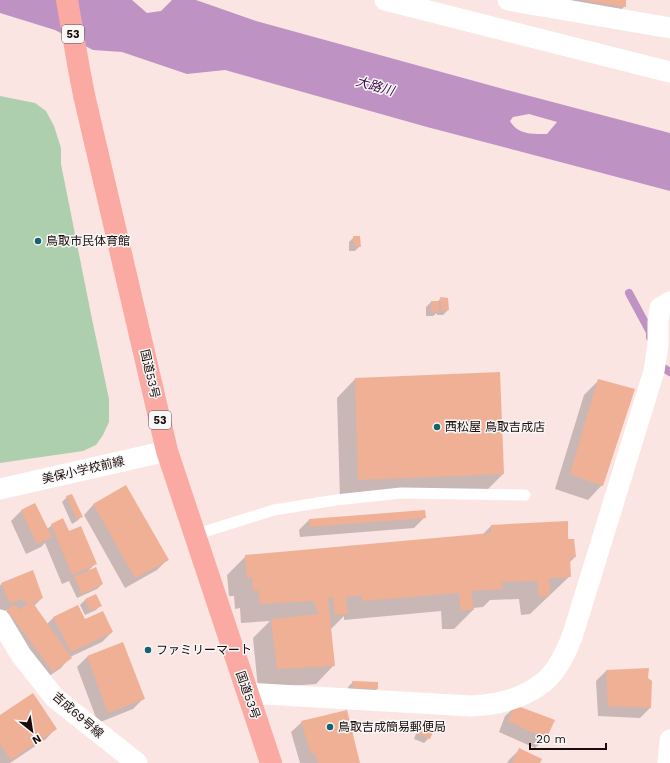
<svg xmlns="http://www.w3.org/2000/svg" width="670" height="763" viewBox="0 0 670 763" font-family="'Work Sans','Noto Sans JP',sans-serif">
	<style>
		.green { fill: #aecfad }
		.water { fill: #be92c2; fill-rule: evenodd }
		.shadow { fill: #0003 }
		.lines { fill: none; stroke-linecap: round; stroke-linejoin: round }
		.stream { stroke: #be92c2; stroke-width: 8 }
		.building { fill: #f0b095 }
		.lane { stroke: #fff; stroke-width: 11 }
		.street { stroke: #fff; stroke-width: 21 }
		.highway { stroke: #faa9a3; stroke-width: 22 }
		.poi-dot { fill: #16646b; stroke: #f8f8f8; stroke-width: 1.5 }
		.labels { text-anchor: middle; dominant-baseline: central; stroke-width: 3; stroke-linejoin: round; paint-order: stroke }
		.shield { fill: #f8f8f8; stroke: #5d5251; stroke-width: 1 }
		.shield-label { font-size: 11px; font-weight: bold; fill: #1b0b0a }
		.poi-label { font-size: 12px; fill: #1b0b0a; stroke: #f8f8f8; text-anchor: start }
		.street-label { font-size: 12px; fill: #1b0b0a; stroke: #f8f8f8 }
		.water-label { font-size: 13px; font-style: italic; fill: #420b48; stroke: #f8f8f8 }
	</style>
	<rect width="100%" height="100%" fill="#fae5e3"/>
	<path class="green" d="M0,96l35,7 11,8 8,15 7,22v16l31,155 17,80v23l-6,13 -7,10 -13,6 -83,12z"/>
	<path class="water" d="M0,0h132l15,13 14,-2 11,-11h24l60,21 251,69 163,43v58l-243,-64 -202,-57 -38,4 -65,-22 -29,-2 -38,-20 -55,-17zM529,114l28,8 -10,12c-14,0 -29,1 -37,-13l3,-4z"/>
	<g class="shadow">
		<path d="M570,0h55v6l-11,10z"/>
		<path d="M354,237l6,9 -5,5h-6v-9z"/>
		<path d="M440,299l8,11 -5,5h-6v-2l-4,3h-7v-9l5,-5h6z"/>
		<path d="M355,379l148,95 -19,19 -144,5 -3,-100z"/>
		<path d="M599,380l3,105 -14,15 -33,-11 29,-94z"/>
		<path d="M67,497l15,19 -5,5 -5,3 -10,-22z"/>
		<path d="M35,504l12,25 5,-4 43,39 -9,9 16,11 -5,5 -20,9 -8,-17 -7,3 -17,-41 -4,4 -15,7 -15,-33 10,-10z"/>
		<path d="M94,504l74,55 -11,11 -32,18 -41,-73z"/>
		<path d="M425,517l-11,11 -114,9 -1,-7 10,-10z"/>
		<path d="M491,526l76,14 8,17 -5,5v14l-40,38 -9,1 -2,-16 -29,1 -7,7 -10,1v2l-19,19h-12l-1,-18 -97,9v-4l-14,14 4,35 -18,19 -58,4 -5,-50 17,-17 -29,2 -1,-15 -5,1 -1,-13h-5l-2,-21 19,-19 236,-21z"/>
		<path d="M32,572l10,26 -8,8 13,18 6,-6 25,-12 6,15 28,11 -10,10 -32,15 -9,11 -19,13 -42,-63 8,-8 -8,2v-27z"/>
		<path d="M96,595l5,10 -5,5 -11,5 -5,-10 5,-5z"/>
		<path d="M87,657l56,42 -10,10 -35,14 -21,-56z"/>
		<path d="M606,671l41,8 4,2 -1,27 -10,10 -42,-2 -2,-35z"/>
		<path d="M353,682l24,7 -5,5 -23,-2 -1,-5z"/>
		<path d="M516,706l30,32 -11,10 -36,-16 6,-16z"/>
		<path d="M0,717l56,11 -10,11 -36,24h-10z"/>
		<path d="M424,721l5,17 -5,5 -10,-4 5,-13z"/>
		<path d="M302,722l57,41h-59l-9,-31z"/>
		<path d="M519,750l20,13h-32l2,-3z"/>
	</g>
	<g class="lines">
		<g class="stream">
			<path d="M629,293l21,39v5"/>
			<path d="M662,367l8,5"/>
		</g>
	</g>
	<g class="building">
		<path d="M587,0h39v7l-39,-6z"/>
		<path d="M353,236h7l1,11 -7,-1z"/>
		<path d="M440,297l8,1 1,12 -7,1z"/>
		<path d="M431,301h8v11l-8,-1z"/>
		<path d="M500,372l4,102 -146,6 -3,-102z"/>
		<path d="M598,379l37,10 -32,97 -33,-12z"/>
		<path d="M126,485l43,75 -34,18 -42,-74z"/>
		<path d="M72,494l11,23 -6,2 -11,-23z"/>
		<path d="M35,503l17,34 -15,7 -16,-34z"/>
		<path d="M425,510l1,8 -116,9 -1,-8z"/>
		<path d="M63,518l6,13 12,-5 16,38 -25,11 -21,-51z"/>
		<path d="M568,521v18h6l2,18 -6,1 1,19 -22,1 1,17 -11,2 -2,-16 -35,1 1,7 -32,2 3,19h-13l-2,-17 -97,8v-6l-16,2 2,17 -13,1 -2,-18 -5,1 7,68 -58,3 -6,-50 47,-5 -4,-13 -54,3 -2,-14 -5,1 -1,-14 -5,1 -2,-23 246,-22v-8z"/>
		<path d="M96,567l7,17 -21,10 -8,-17z"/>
		<path d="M33,570l10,28 -10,5 39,55 -19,14 -46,-62 8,-6 4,6 8,-6 -3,-5 -14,4 -9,-20z"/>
		<path d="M96,594l6,12 -12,5 -5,-12z"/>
		<path d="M78,605l7,14 18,-8 10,21 -42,20 -18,-35z"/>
		<path d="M123,642l22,57 -37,14 -21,-57z"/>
		<path d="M649,668l-1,10 4,3 -1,27 -43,-2 -2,-36z"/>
		<path d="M352,681l26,1v7l-24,-1z"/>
		<path d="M33,693l24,36 -46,31 -11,-16v-29z"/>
		<path d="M515,705l40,15 -9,19 -38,-18z"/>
		<path d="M347,710l13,53h-42l-3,-10 -4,1 -10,-33z"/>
		<path d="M424,720l12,5 -6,14 -12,-5z"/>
		<path d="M519,748l23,11 -2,4h-28z"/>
	</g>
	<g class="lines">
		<path class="lane" d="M194,535l80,-25 62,-10 65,-7 124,2"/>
		<g class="street">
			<path d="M385,0l285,72"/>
			<path d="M508,0l162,28"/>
			<path d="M0,489l167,-38"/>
			<path d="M0,620l21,35 34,43 82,65"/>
			<path d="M247,693l224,13c26,-1 54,-8 74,-25 14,-12 22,-31 28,-47l81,-263 4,-26v-23l2,-14 10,-6"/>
			<path d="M668,763l2,-23"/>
		</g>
		<path class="highway" d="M67,0l12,69 5,26 83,356 104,312"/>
	</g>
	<g class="poi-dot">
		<circle cx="38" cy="241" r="4"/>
		<circle cx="437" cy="427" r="4"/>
		<circle cx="148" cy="650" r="4"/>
		<circle cx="330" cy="727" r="4"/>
	</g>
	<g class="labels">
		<g class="shield">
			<rect x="62" y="25" width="22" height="18" rx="3"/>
			<rect x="149" y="411" width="22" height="18" rx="3"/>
		</g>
		<g class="shield-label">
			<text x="73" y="34">53</text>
			<text x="160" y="420">53</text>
		</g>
		<g class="poi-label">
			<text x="46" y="241">鳥取市民体育館</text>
			<text x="445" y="427">西松屋 鳥取吉成店</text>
			<text x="156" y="650">ファミリーマート</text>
			<text x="338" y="727">鳥取吉成簡易郵便局</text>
		</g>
		<g class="street-label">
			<text transform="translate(150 374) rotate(77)">国道53号</text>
			<text transform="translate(83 470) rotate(-13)">美保小学校前線</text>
			<text transform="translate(248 695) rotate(71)">国道53号</text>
			<text transform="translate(78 715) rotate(41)">吉成69号線</text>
		</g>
		<g class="water-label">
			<text transform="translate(375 86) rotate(16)">大路川</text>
		</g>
	</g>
	<g transform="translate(32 731) rotate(150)" stroke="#f8f8f8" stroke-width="3" paint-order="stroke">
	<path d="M0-3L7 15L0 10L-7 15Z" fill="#1b0b0a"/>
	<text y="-6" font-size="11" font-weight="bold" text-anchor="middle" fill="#1b0b0a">N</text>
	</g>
	<path d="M530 743v6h76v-6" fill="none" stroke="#1b0b0a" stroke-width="2"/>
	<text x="536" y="743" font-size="12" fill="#1b0b0a" stroke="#f8f8f8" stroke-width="3" paint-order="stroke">20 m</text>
</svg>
